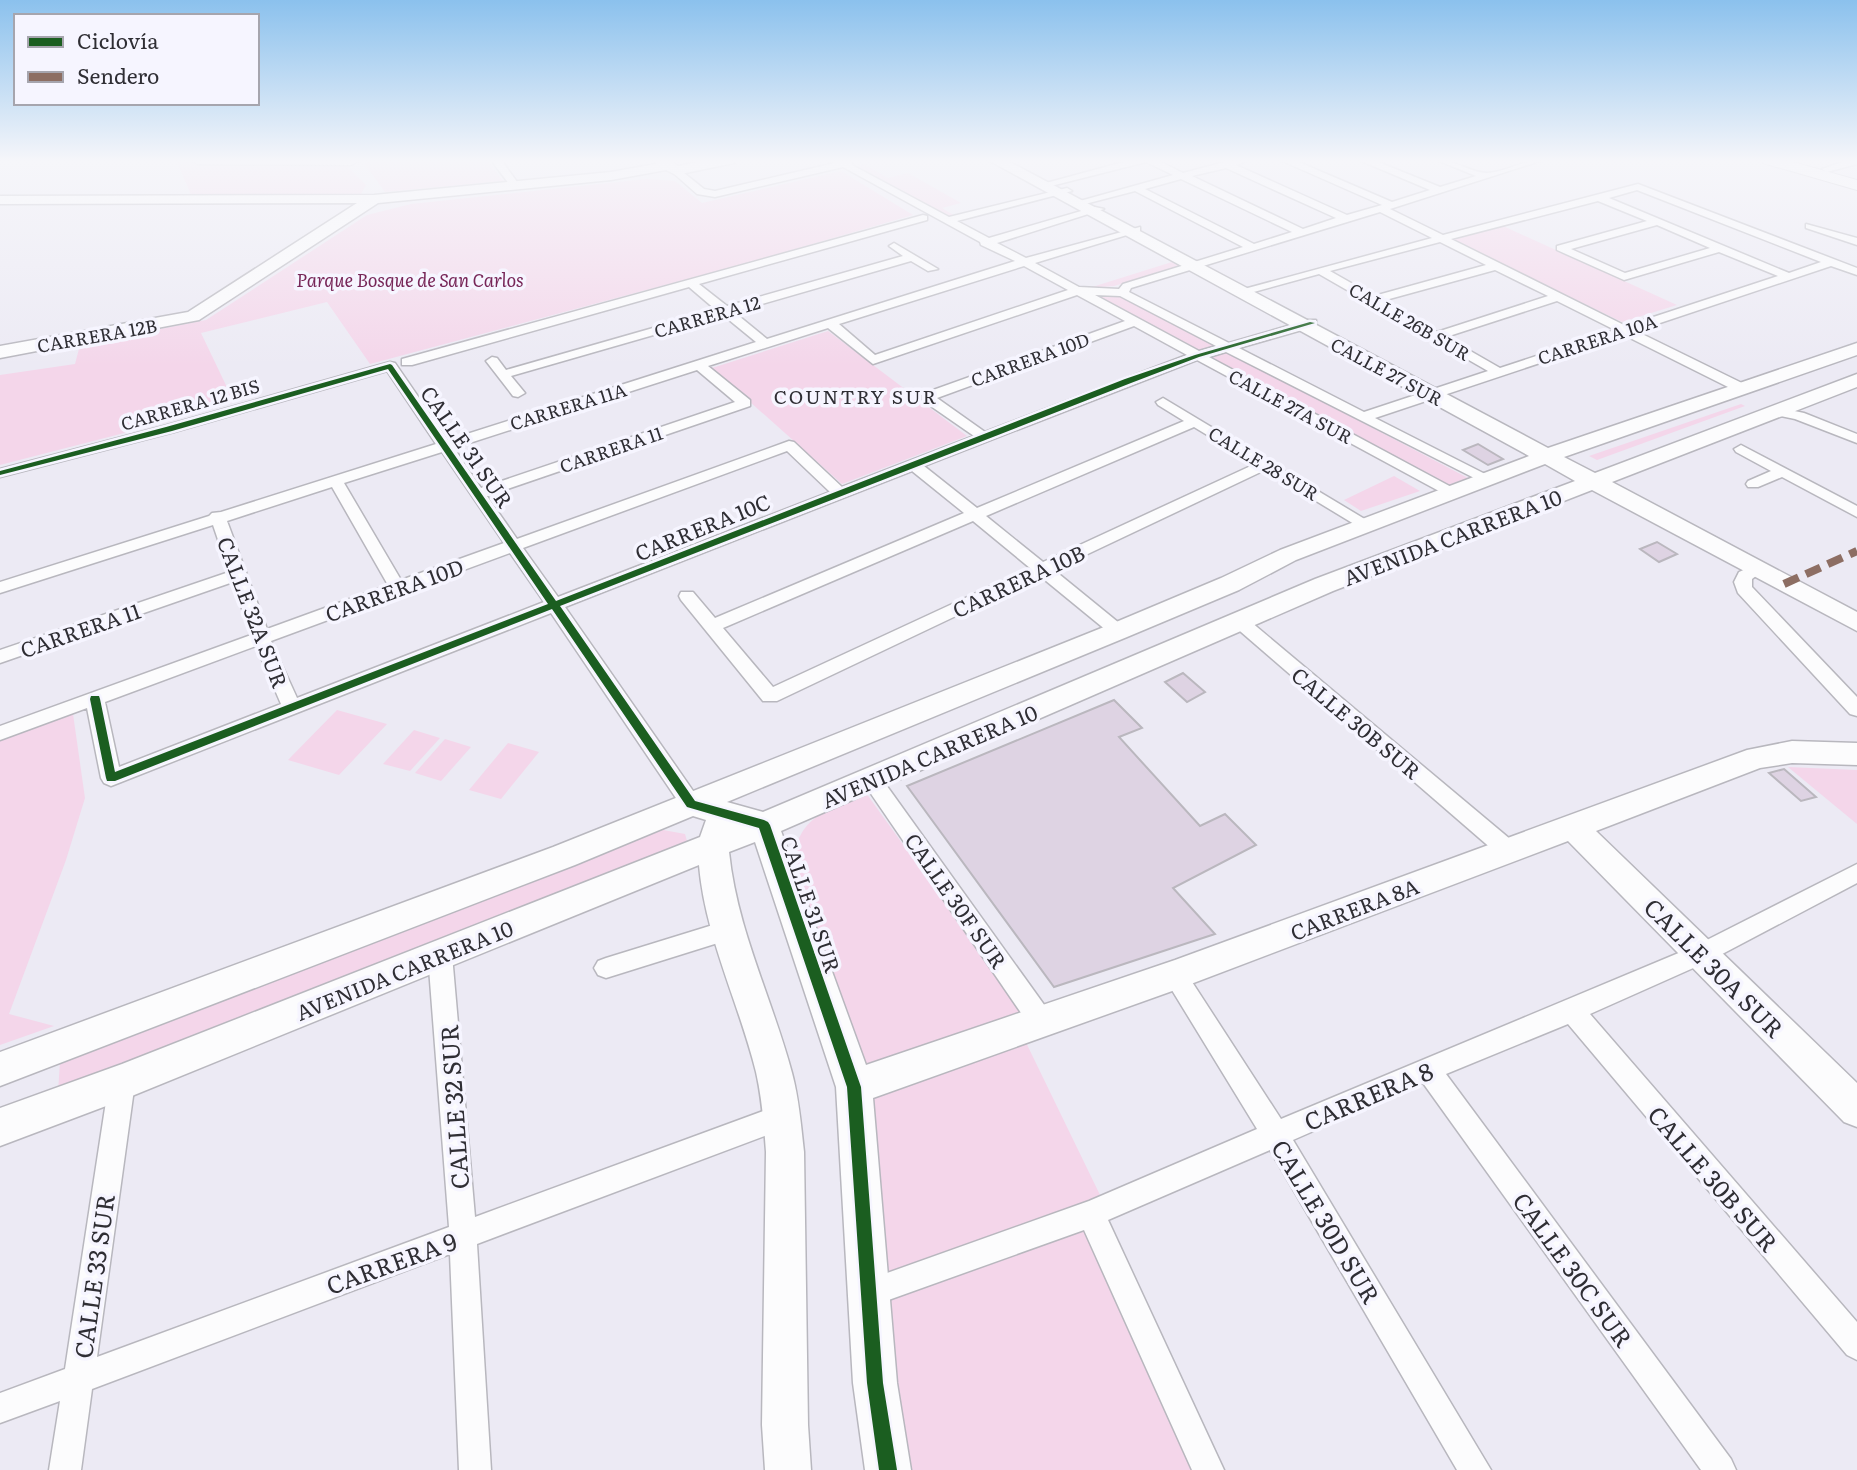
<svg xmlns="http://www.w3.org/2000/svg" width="1857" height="1470" viewBox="0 0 1857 1470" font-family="Literata,serif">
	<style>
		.green { fill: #f4d6ea }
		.building { fill: #ded3e3; stroke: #bab7be; stroke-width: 2 }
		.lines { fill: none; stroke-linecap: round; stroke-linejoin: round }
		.street-casing { stroke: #b8b7be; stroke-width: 3 }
		.secondary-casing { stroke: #b8b7be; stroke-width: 3 }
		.primary-casing { stroke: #b8b7be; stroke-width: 2 }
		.street { fill: #fcfcfd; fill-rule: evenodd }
		.secondary { fill: #fcfcfd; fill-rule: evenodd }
		.primary { fill: #fcfcfd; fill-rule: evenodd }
		.quiet { stroke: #8d6e63; stroke-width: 8; stroke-dasharray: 16 8; stroke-linecap: butt }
		.cycleway-casing { stroke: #f6f5ff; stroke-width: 5 }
		.cycleway { fill: #1b5e20; fill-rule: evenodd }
		.labels { text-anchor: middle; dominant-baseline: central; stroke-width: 7; stroke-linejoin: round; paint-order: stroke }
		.far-park-label { font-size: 18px; font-style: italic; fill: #772658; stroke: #f6f5ff }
		.far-street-label { font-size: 18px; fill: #2f2e34; stroke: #f6f5ff }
		.far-neighbourhood-label { font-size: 19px; letter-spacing: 2px; fill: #2f2e34; stroke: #f6f5ff }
		.street-label { font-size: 21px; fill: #2f2e34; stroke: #f6f5ff }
		.near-street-label { font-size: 24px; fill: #2f2e34; stroke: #f6f5ff }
	</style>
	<rect width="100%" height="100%" fill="#eceaf4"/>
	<g class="green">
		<path d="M390,160h97l16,21 -118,11 -21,-29z"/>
		<path d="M177,162l167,1 22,22 -5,9 -169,3z"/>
		<path d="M864,164l24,14 20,-5 53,30 -19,5 13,8 -8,2 -90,-52z"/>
		<path d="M841,171l72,44 -173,50 -370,99 -43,-62 -126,31 33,69 -71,21 -163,42v-90l75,-11 5,-19 126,-25 161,-105 44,-11 235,-25 29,2 27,22z"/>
		<path d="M1503,226l174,79 -55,17 -171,-82z"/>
		<path d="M1172,262l8,4 -66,20 -25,2z"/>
		<path d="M1087,294l33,1 98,52 -21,5z"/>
		<path d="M828,331l139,105 -125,48 -130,-116z"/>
		<path d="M1228,352l240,126 -20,7 -241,-127z"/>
		<path d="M1741,404l4,2 -148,54 -8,-4z"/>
		<path d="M1394,476l26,15 -59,20 -17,-11z"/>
		<path d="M337,710l50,14 -48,51 -51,-15z"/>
		<path d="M73,714l12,84 -19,62 -57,154 45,12 -54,19v-305z"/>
		<path d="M414,730l26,8 -30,33 -27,-7z"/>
		<path d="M445,739l26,8 -30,34 -26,-8z"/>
		<path d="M508,743l31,9 -38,47 -32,-9z"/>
		<path d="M1788,767l69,3v54z"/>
		<path d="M866,793l159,221 -11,4 87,179 -21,10 120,263h-294l-19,-139 -95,-460c3,-53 31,-60 74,-78z"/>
		<path d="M663,830l22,4 2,7 -4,5 -625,247 2,-32z"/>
	</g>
	<g class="building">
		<path d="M1478,444l25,15 -15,6 -25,-15z"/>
		<path d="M1657,542l20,12 -18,8 -19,-13z"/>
		<path d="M1183,673l22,19 -18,10 -22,-20z"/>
		<path d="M1114,700l28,28 -23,9 81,89 25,-12 31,31 -83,43 42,46 -161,53 -147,-201z"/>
		<path d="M1784,769l32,28 -15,4 -32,-28z"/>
	</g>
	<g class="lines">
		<g class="street-casing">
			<g id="street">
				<path d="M491,160h10l19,26 -2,2h-6z"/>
				<path d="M831,160l21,1v4l97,52 118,-29 5,3 -115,30 32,17 106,-31 9,2 -107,34 29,15 114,-31v4l-105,32 44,24 40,2 4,-5 120,-37 -108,-56 -50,13 -5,-3 93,-26 -27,-13 -95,24 -5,-3 85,-23h26l26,13 49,-13h17l-13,5 111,50 35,-10 -102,-45h14l98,42 38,-12 -71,-30h14l67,27 36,-11 -39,-16c18,0 35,13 50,13 19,-1 36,-13 56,-13l-153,49 53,26 195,-51 219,84v7l-26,-9 -195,65 112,55v6h-10l-114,-57 -249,83 114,58 2,3 -2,3 -5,1 -258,-131 -17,5 246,132 3,3 -3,3 -5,2 -253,-137 -273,106 53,42 207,-87 -26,-16 -2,-3 7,-4 210,126 -8,5 -6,-2 -94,-57 -211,100 70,57 3,4 -9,6 -6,-2 -72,-59 -263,125h-14l-82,-101 -2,-4 2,-4h12l22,26 249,-105 -52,-42 -347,136 133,191 3,6 -3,6 -7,2 -7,-2 -133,-197 -440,173 -7,-3 -3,-5 -14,-70 -87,32v-14l251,-91 -18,-53 -233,81v-13l229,-78 -16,-47 -213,68v-11l209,-66 3,-3 9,-1 215,-68 -49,-73 -213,61 -174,45v-8l164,-43 226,-64 5,1 53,77 308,-98 -33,-27 -212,61 14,17 -7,4 -5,-1 -27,-35 6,-4 5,1 9,12 210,-60 -27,-23 -277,78h-10v-6l521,-144 4,1v4l-228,64 28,22 176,-50 -14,-10 5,-3 44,26 -10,2 -17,-10 -177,51 33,27 248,-78 -34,-16 -1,-3 -137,-75 -128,30 -18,-3 -26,-23 8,-2 25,20 11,2 120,-28zM1226,168l110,50 -33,11 -111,-53zM1181,179l111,53 -38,12 -109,-55zM1637,190l184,72 -32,11 -180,-75zM1598,201l49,20 -90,25v4l67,30 95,-28 59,24 -152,50 -175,-87zM1380,212l52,26 -199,54 6,4 80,-22 169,97 -124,41 -125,-64 77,-22v-6h-8l-79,23 -100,-51 2,-4zM1657,225l53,23 -85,25 -54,-24zM1440,242l46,23 -112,31 -44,-25zM1024,266l44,24 -193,65 -36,-31zM1495,270l53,26 -111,36 -55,-31zM1077,295l48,26 -203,73v6l52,36 -132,51 -48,-45 -5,-1 -272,98 -30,-43 263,-90v-6l-42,-34 120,-38 45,36zM1095,295l25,1 96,50 -17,5zM1557,301l58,29 -115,38 -54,-31zM1134,326l53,29 -202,77 -48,-34zM697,370l38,32 -254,86 -27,-40zM1194,427l61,37 -212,98 -57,-46zM787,451l43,41 -272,105 -35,-49zM442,452l62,91 -103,37 -57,-97zM332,487l56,98 -121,44 -40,-108zM973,521l57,47 -257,119 -50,-59zM510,553l34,49 -247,96 -26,-57zM256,646l25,58 -162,63 -14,-65z"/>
				<path d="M1849,160h8v4l-30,8 -5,-3z"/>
				<path d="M1806,224l51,14v7l-51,-17z"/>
				<path d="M1776,407l28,6 53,21v9l-62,-24 -24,-5v-6z"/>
				<path d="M1741,445l116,61v11l-75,-40 -24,10h-10l-2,-3 2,-3 23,-10 -35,-19 -2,-3z"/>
				<path d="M1757,564l8,5 -13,10v8l105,110v19l-7,-2 -112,-121 -4,-11 5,-10z"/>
				<path d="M1239,615l6,2 271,227 3,6 -3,6 -8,3 -8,-3 -267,-231 -3,-4 3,-4z"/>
				<path d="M872,772l7,3 171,238 3,8 -3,8 -9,3 -9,-3 -167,-244 -3,-5 3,-5z"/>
				<path d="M1857,864v19l-148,78 -119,53 267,308v38l-10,-5 -279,-331 -122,50 285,385 5,11h-35l-278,-387 -130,57 198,330h-34l-187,-320 -162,70 116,250h-32l-108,-240 -215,77 -10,-4 -4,-10 4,-10 230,-82 168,-72 -90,-147 -4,-7 4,-7 8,-4 8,4 98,151 412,-172z"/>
				<path d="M729,920l8,3 3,7 -3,7 -131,41 -8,-3 -4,-7 4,-7 8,-3z"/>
				<path d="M440,945l8,3 4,7 23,262 307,-113 9,4 4,9 -4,9 -314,118 14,226h-32l-9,-216 -358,135 -11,81h-32l11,-69 -60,22v-30l65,-24 44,-287 4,-9 9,-3 9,3 4,9 -38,275 352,-130 -21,-272 4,-7z"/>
			</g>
		</g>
		<g class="secondary-casing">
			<g id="secondary">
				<path d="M191,160h166l1,1 -7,4 -153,-1z"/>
				<path d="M669,160l9,6 30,-6h28l-2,3 -58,12 -10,-5 -55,10 -233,23 -179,117 -199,38v-12l188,-34 169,-109 -357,1v-8l374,-1 237,-23 45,-8 -1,-4z"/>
				<path d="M988,160h18l542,288 309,-105v12l-293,102 31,16 262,-99v13l-245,95 245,130v19l-265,-141 -259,101 -552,240 85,234 309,-105 572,-210 45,-9 65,2v22l-65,-2 -32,5 -164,63 261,252v44l-13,-5 -276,-281 -393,149 -302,108 24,285 14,87h-46l-12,-87 -17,-296 -81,-245 -26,10c8,78 43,146 63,221 7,26 9,52 12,79l4,273 3,45h-46l-3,-45 4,-273c-2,-27 -4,-54 -10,-80 -17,-69 -51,-136 -57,-207l-577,235 -122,46v-38l122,-44 578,-227 6,-17 -13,-4 -118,49 -575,221v-34l553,-205 556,-222 112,-47 59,-28 249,-94zM1545,464l30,17 -260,98 -552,233 -36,-10 400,-165 112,-47 57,-30z"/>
			</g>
		</g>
		<g class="primary-casing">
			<path id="primary" d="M1760,160h26l71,20v10l-94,-27z"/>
		</g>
		<use href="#street" class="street"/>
		<use href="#secondary" class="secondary"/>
		<use href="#primary" class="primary"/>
		<path class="quiet" d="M1784,584l73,-33"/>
		<g class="cycleway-casing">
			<path id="cycleway" d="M1310,322l5,1 -116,34 -68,26 -571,223 135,195 69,19 4,2 2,3 91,262 22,296 14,87h-18l-12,-87 -20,-296 -88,-259 -72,-21 -135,-198 -437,172h-8l-1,-3 -16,-79 1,-3h8l1,3 15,73 433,-168 -160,-235 -216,62 -172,44v-4l166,-44 224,-63 2,1 164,236 569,-222 70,-24z"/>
		</g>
		<use href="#cycleway" class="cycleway"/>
	</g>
	<linearGradient id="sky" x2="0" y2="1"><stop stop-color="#8bc1ed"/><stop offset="0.44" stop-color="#f6f6fa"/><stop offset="1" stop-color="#f6f6fa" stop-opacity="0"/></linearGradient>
	<rect width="1857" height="366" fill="url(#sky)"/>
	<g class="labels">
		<g class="far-park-label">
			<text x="410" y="279">Parque Bosque de San Carlos</text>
		</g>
		<g class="far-street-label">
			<text transform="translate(707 316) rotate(-16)">CARRERA 12</text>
			<text transform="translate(1410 321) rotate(30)">CALLE 26B SUR</text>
			<text transform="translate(97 335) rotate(-10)">CARRERA 12B</text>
			<text transform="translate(1597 339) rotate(-18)">CARRERA 10A</text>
			<text transform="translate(1030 359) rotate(-20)">CARRERA 10D</text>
			<text transform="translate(1387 371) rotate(28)">CALLE 27 SUR</text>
			<text transform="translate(190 404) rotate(-16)">CARRERA 12 BIS</text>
			<text transform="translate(568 406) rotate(-17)">CARRERA 11A</text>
			<text transform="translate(1291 406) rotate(28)">CALLE 27A SUR</text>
			<text transform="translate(611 449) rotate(-19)">CARRERA 11</text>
			<text transform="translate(1264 463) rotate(31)">CALLE 28 SUR</text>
		</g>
		<g class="far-neighbourhood-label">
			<text x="856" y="396">COUNTRY SUR</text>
		</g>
		<g class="street-label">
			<text transform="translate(468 446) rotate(55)">CALLE 31 SUR</text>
			<text transform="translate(702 526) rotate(-22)">CARRERA 10C</text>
			<text transform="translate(1452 536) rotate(-21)">AVENIDA CARRERA 10</text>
			<text transform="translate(1018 580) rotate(-25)">CARRERA 10B</text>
			<text transform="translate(394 589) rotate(-20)">CARRERA 10D</text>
			<text transform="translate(254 612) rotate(69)">CALLE 32A SUR</text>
			<text transform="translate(80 629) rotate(-19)">CARRERA 11</text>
			<text transform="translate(1357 722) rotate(40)">CALLE 30B SUR</text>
			<text transform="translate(929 755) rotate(-23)">AVENIDA CARRERA 10</text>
			<text transform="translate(957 900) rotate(55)">CALLE 30F SUR</text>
			<text transform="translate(812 904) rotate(71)">CALLE 31 SUR</text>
			<text transform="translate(1354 908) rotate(-21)">CARRERA 8A</text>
			<text transform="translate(404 969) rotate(-22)">AVENIDA CARRERA 10</text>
		</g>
		<g class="near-street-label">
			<text transform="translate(1715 967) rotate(45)">CALLE 30A SUR</text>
			<text transform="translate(1368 1095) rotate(-23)">CARRERA 8</text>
			<text transform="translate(453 1107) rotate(-94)">CALLE 32 SUR</text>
			<text transform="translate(1714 1178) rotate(49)">CALLE 30B SUR</text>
			<text transform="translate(1327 1221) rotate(59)">CALLE 30D SUR</text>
			<text transform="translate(391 1262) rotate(-20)">CARRERA 9</text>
			<text transform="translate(1574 1269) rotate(54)">CALLE 30C SUR</text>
			<text transform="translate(93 1276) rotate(-82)">CALLE 33 SUR</text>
		</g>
	</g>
	<rect x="14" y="14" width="245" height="91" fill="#f6f5ff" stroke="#a6a5ae" stroke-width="2"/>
	<rect x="28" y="37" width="35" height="10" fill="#1b5e20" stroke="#a6a5ae" stroke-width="2"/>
	<text x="77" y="49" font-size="21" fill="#2f2e34">Ciclovía</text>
	<rect x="28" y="72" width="35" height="10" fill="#8d6e63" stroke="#a6a5ae" stroke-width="2"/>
	<text x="77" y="84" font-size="21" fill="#2f2e34">Sendero</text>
</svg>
